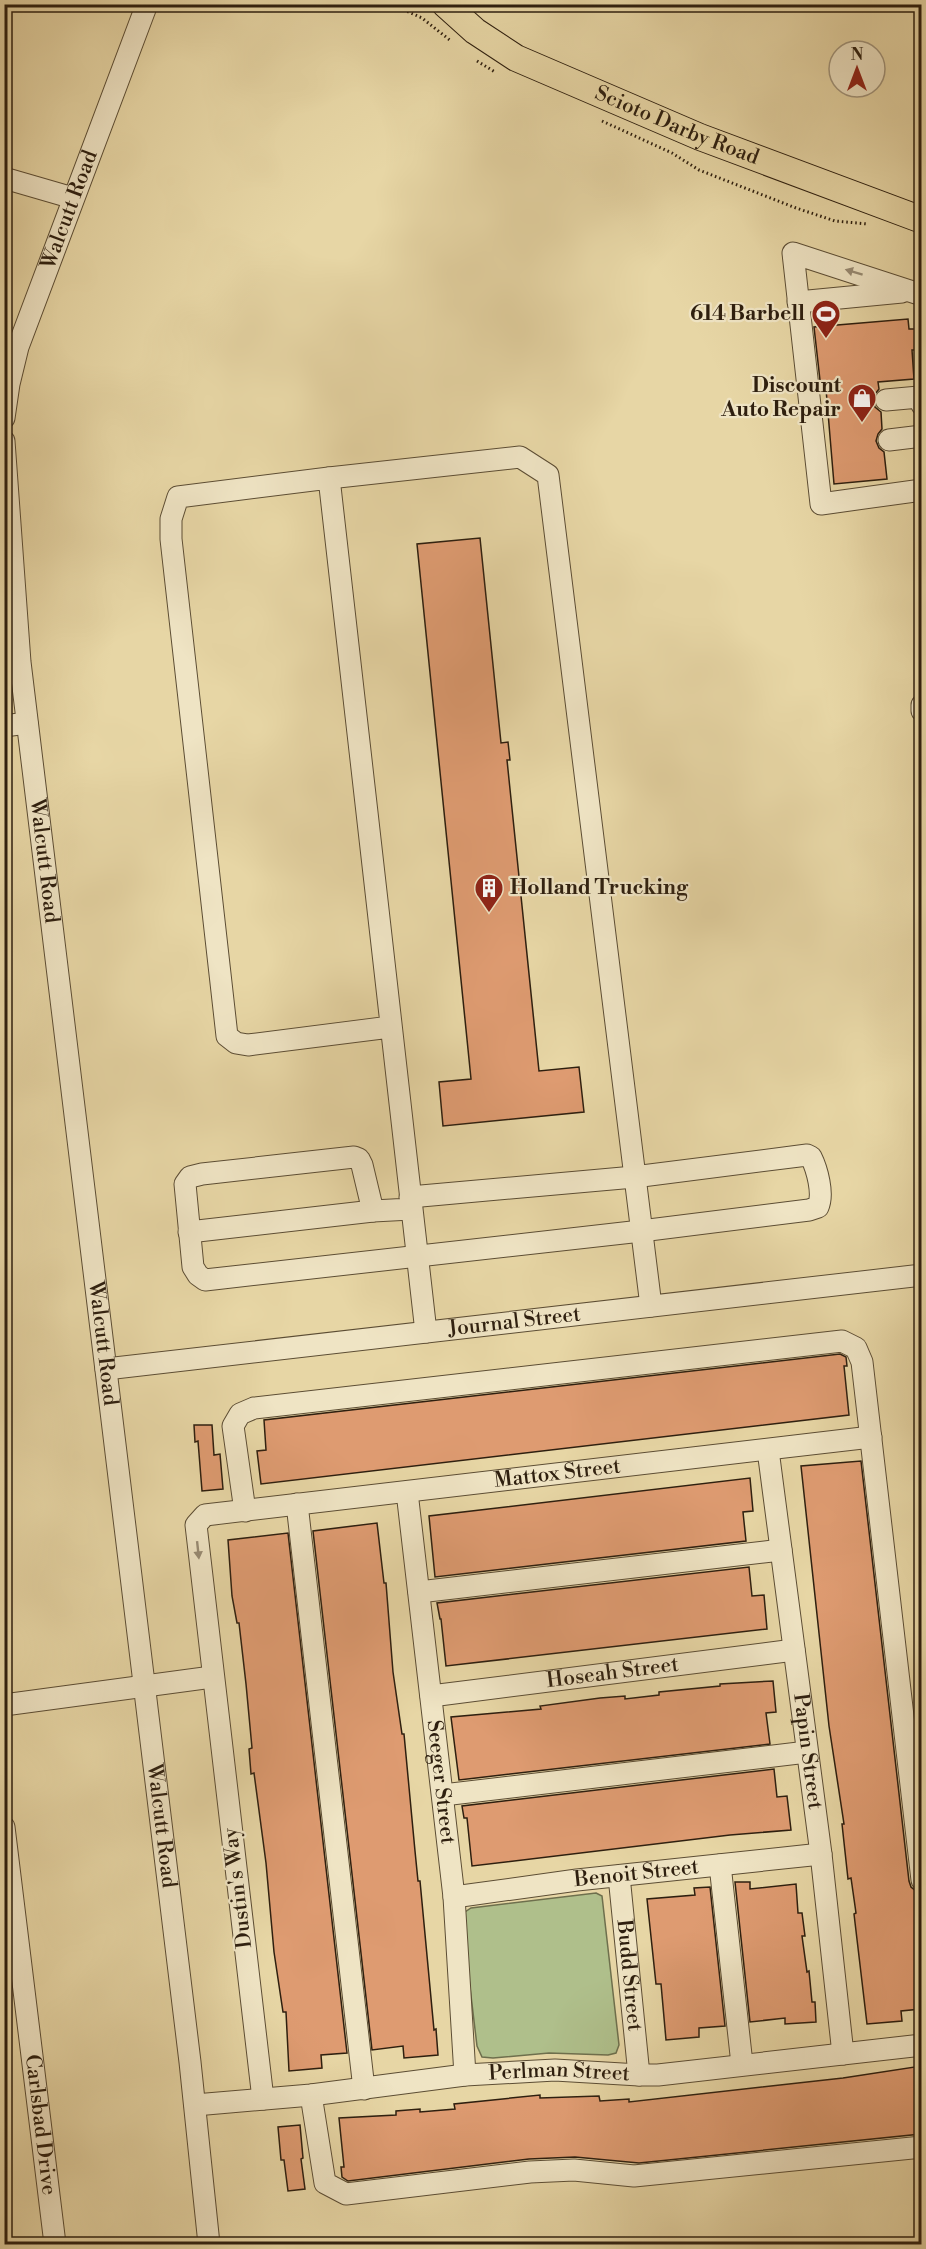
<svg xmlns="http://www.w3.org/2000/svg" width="926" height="2249" viewBox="0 0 926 2249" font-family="'Libre Bodoni',serif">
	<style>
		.green { fill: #afbf8b; stroke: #6e6f4d; stroke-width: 1.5 }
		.building { fill: #de9b71; stroke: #2e1f0f; stroke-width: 1.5 }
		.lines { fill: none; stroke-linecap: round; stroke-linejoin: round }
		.minor-casing { stroke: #5c4d34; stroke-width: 23 }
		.major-casing { stroke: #2e1f0f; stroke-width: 28 }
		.path { stroke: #2e1f0f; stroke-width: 3; stroke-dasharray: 1.5 3; stroke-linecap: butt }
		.minor { stroke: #efe4c4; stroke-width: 21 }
		.major { stroke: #e7d6a5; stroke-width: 26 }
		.oneway { fill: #988b73 }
		.labels { text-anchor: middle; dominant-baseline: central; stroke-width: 4.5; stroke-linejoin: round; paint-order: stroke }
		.street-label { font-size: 21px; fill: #2e1f0f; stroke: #efe4c4 }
		.poi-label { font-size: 21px; font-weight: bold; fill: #2e1f0f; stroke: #efe4c4; text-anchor: end }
	</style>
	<rect width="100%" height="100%" fill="#e7d6a5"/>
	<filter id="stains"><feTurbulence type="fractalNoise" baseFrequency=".00333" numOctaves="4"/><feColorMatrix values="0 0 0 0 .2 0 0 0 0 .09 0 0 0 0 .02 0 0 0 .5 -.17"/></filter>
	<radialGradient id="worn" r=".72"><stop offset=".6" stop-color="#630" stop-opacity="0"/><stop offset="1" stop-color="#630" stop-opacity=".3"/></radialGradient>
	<path class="green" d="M596,1893l6,3 17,149 -3,8 -8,2 -59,-2 -56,5 -11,-1 -5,-11 -15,-126 3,-8 6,-4z"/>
	<g class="building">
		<path d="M908,319l1,10h12v21h-9l2,29 -36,3 1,7 -4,5 -2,7 2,6 6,5 1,17 -4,5 -2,7 3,7 5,4 3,27 -53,5 -8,-95h-5l-7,-62z"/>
		<path d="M480,538l21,205 7,-1 2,18h-3l32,311 40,-4 5,45 -141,14 -4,-44 32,-3 -54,-535z"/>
		<path d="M840,1354l6,3 1,9h-3l5,49 -588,69 -4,-33 9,-1 -2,-30z"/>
		<path d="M194,1425h18l2,30 6,-1 3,35 -21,2 -4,-50 -3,1z"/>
		<path d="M861,1461l48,420 2,6 6,5 4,37v80l-20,2 1,10 -35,3 -13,-110 2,-1 -5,-35 -3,1 -6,-55h2l-15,-98 -28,-260z"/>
		<path d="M750,1478l3,33 -10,1 3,29 -311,36 -6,-61z"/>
		<path d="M377,1523l7,60h2l7,89 9,62h2l11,117 3,30h2l14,149 2,-1 2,26 -34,3 -1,-12 -31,4 -59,-519z"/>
		<path d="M288,1533l59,520 -26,2 1,13 -33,3 -3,-59h-3l-9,-60 -8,-89 -12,-90 -3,1 -2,-25 3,-1 -6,-64 -7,-61h-2l-5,-27 -4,-56z"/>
		<path d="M749,1567l3,29 12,-1 3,34 -321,37 -5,-47h-1l-3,-16z"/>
		<path d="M773,1681l3,31 -10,1 4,31 -311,36 -8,-63 90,-8 -1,-3 60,-8 25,-2v3l34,-4v-3l61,-6v-2z"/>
		<path d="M774,1769l3,28 10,-1 4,34 -61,5 -258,31 -5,-48h-3l-2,-12z"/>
		<path d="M735,1882h15v7l46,-5 2,29h4l3,23h-3l5,36 2,-1 3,31h3l1,20 -31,2v-6l-35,4z"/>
		<path d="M710,1887l15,139 -26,2v9l-33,3 -5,-56h-5l-9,-85 48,-4 -1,-7z"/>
		<path d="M921,2066v68l-282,29 -64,-6 -46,2 -181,22 -6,-4 -1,-10h3l-5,-49 57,-3v-4l24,-2v3l35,-3 -1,-5 86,-9v3l59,-2 1,5 29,-2v3l214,-24z"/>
		<path d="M300,2125l3,33 -2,1 4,30 -17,2 -4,-31h-3l-3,-33z"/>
	</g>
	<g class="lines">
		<g class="minor-casing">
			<g id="minor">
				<path d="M4,178l69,20"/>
				<path d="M922,295l-129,-42 28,251 101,-14"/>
				<path d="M798,302l104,-10"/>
				<path d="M886,400l33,-3 3,8"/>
				<path id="s1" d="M4,418l5,-34 9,-37 129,-343"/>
				<path d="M889,440l33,-4"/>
				<path id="s2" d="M4,441l16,221 170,1400 19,182"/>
				<path d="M329,478l191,-21 28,18 103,831"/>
				<path d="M922,705v6"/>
				<path d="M4,726l23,-3"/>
				<path d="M390,1027l-142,18 -12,-2 -9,-7 -56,-497v-20l7,-22 151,-19 97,854"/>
				<path d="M410,1197l224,-20 173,-22 4,2c6,12 13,37 7,50l-9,3 -168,21 -436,49 -7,-5 -5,-8 -8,-83 5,-7 12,-3 152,-17 5,2 3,6 11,46 38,-2"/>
				<path d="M189,1232l184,-21"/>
				<path id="s3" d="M106,1369l816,-94"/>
				<path id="s4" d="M768,1450l53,404 22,200"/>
				<path id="s5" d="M407,1492l47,405 11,178"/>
				<path d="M297,1504l67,585"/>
				<path d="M245,1511l-12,-85 7,-12 14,-6 588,-67 14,7 6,14 60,518"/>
				<path d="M419,1592l362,-42"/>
				<path id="s6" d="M431,1696l363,-46"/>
				<path d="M4,1705l208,-28"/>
				<path d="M443,1795l364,-43"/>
				<path id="s7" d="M4,1827l51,417"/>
				<path d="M720,1865l22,199"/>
				<path id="s8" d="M619,1876l20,199"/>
				<path id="s9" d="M454,1897l123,-17 244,-26"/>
				<path d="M311,2095l14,88 21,11 184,-22 44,-2 60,6 288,-29"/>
				<path id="s10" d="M263,2099l-67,-574 9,-10 666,-78"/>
				<path id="s11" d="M195,2105l116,-10 154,-20 90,-5 84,5h19l264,-30"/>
			</g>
		</g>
		<g class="major-casing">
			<g id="major">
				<path id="s12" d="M445,4l30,27 41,27 184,79 222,83"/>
			</g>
		</g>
		<g class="path">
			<path d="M391,4l31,14 29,23"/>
			<path d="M477,61l18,11"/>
			<path d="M602,121l70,32 27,17 97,38 39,13 33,3"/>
		</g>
		<use href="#minor" class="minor"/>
		<use href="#major" class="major"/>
	</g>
	<defs><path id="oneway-solid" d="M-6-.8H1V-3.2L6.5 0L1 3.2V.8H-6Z" transform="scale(1.5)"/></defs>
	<g class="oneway">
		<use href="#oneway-solid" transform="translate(854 272) rotate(-163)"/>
		<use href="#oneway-solid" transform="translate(198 1550) rotate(84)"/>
	</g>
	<defs>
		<g id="stadium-pin" transform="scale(1.5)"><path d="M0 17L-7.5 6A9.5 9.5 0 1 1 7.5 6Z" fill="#8f2418" stroke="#efe4c4"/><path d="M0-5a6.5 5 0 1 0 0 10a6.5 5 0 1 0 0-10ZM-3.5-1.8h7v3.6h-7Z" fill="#fff"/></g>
		<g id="shop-pin" transform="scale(1.5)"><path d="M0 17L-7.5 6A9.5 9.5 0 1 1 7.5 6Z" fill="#8f2418" stroke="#efe4c4"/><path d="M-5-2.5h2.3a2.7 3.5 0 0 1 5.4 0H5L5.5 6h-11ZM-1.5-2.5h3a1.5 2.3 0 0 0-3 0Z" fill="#fff"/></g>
		<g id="building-pin" transform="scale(1.5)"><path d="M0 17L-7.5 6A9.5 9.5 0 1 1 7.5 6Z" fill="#8f2418" stroke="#efe4c4"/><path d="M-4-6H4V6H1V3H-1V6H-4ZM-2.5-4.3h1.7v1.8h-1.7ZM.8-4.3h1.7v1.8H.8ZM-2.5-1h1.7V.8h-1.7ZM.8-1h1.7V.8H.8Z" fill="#fff"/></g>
	</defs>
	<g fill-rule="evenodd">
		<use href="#stadium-pin" x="826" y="314"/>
		<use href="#shop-pin" x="862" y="398"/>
		<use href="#building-pin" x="489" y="888"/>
	</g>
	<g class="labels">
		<g class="street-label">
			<text stroke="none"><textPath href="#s12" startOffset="264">Scioto Darby Road</textPath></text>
			<text stroke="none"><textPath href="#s1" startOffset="219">Walcutt Road</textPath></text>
			<text stroke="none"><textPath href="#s2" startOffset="422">Walcutt Road</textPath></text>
			<text stroke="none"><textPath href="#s3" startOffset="411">Journal Street</textPath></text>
			<text stroke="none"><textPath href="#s2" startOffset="908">Walcutt Road</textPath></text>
			<text stroke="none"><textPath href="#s10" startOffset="946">Mattox Street</textPath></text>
			<text stroke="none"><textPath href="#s6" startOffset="183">Hoseah Street</textPath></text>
			<text stroke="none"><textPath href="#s4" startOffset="304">Papin Street</textPath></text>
			<text stroke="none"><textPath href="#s5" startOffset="292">Seeger Street</textPath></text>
			<text stroke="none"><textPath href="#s2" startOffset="1394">Walcutt Road</textPath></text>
			<text stroke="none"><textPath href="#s9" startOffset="184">Benoit Street</textPath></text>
			<text transform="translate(238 1888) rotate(-97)">Dustin's Way</text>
			<text stroke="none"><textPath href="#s8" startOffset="100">Budd Street</textPath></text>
			<text stroke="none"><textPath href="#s11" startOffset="366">Perlman Street</textPath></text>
			<text stroke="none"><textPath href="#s7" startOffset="300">Carlsbad Drive</textPath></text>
		</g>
		<g class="poi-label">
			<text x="805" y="314">614 Barbell</text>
			<text x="841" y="386">Discount<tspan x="841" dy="24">Auto Repair</tspan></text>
			<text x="510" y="888" text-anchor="start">Holland Trucking</text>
		</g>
	</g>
	<rect width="926" height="2249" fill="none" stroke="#e7d6a5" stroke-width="24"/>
	<rect x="6" y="6" width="914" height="2237" fill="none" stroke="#2e1f0f" stroke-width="3"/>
	<rect x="12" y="12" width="902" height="2225" fill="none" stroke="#2e1f0f" stroke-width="1.5"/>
	<g transform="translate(857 69)"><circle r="28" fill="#efe4c4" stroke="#a2957c" stroke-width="1.5"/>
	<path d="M0-4.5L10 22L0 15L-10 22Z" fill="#8f2418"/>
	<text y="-9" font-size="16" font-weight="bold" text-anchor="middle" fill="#2e1f0f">N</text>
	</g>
	<rect width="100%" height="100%" filter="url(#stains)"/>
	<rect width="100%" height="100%" fill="url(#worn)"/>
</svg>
